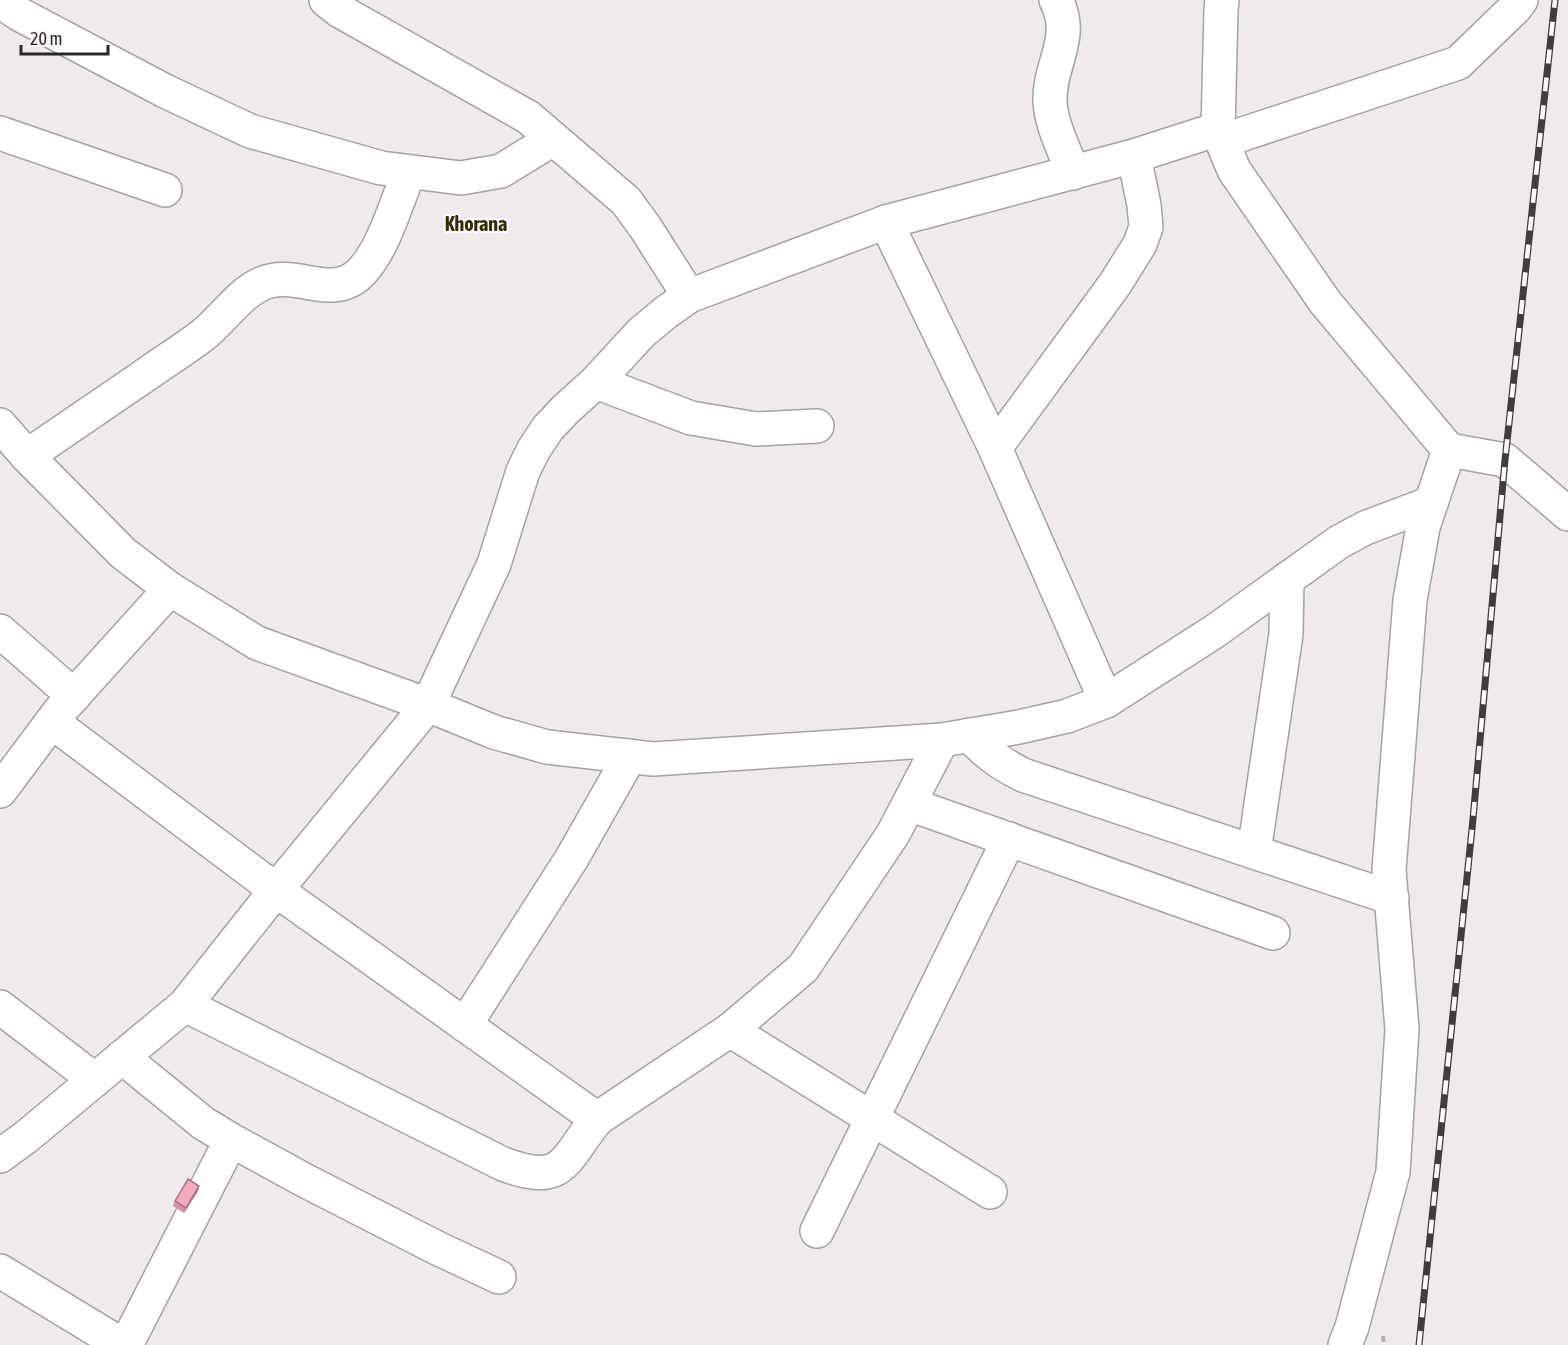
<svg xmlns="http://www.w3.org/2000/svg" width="1568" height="1345" viewBox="0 0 1568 1345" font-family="'Asap Condensed',sans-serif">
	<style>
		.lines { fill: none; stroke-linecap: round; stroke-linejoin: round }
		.minor-casing { stroke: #a5a1a4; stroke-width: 36 }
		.tertiary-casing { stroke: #a5a1a4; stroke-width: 36 }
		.path { stroke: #b3afb2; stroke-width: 4; stroke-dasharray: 6 3; stroke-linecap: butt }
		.minor { stroke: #fff; stroke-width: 33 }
		.tertiary { stroke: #fff; stroke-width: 33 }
		.rail-casing { stroke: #3f3d3f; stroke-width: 7 }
		.rail { stroke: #fcf8fb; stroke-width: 4.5; stroke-dasharray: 14; stroke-linecap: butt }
		.wall { fill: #d391a3 }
		.shaded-wall { fill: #ac7685 }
		.building { fill: #f5a9be; stroke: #ac7685; stroke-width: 1.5 }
		.labels { text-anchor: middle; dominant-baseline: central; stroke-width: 4.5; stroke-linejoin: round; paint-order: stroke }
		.quarter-label { font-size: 20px; font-weight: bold; fill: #312d02; stroke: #fcf8fb }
	</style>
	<rect width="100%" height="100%" fill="#efeaee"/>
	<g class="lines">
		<g class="minor-casing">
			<g id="minor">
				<path d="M326,0l14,11 188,106 98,84 19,26 44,69"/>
				<path d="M1056,0c20,38 -8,65 -6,103 2,24 15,48 23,70"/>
				<path d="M0,1l19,13 146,77 85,40 131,37 80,10 40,-7 52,-32"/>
				<path d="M0,133l165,57"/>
				<path d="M886,222l109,226 111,253"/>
				<path d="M596,382l95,36 65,11 61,-3"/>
				<path d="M0,425l27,31 96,97 47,36 87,54 171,62 66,27 53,15 106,12 289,-19 77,-13 48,-11 39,-15 109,-70 124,-89 26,-14 66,-25"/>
				<path d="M995,448l120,-164 25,-40 6,-17 -2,-22 -10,-49"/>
				<path d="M27,456c40,-27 80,-55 120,-82 18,-13 38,-25 56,-39 20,-16 35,-40 58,-51 34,-15 68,15 96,-8 25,-21 39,-73 52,-104"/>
				<path d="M0,631l74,65"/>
				<path d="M52,722l224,168 321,229"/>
				<path d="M969,735c17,18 32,29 54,40l369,123"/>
				<path d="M0,791l59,-79 111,-123"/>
				<path d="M909,804l364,129"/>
				<path d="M1254,852l32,-218 1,-55"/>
				<path d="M185,1005l318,159c62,23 60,-3 94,-45l133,-89 73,-62 90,-134 49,-94"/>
				<path d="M0,1007l95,73"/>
				<path d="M465,1025l107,-167 58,-102"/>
				<path d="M730,1030l260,162"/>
				<path d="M122,1057l81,66 28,17 73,40 133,68 62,29"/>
				<path d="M0,1156l26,-19 159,-132 91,-115 152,-185 66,-141 29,-93 11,-22 14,-21 18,-19 30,-27 45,-49 24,-20 24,-17 197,-74 248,-66 84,-27"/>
				<path d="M817,1231l192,-392"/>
				<path d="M0,1271l122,74"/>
				<path d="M126,1345l105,-205"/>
				<path d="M1345,1345l7,-18 41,-155 9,-143 -13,-159 21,-270 13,-73 26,-77"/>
			</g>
		</g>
		<g class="tertiary-casing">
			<g id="tertiary">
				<path d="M1222,0l-1,10 -3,119 4,12 12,29 91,132 124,148 56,10 63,54"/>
				<path d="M1222,141l236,-78 57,-55 6,-8"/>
			</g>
		</g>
		<path class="path" d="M1383,1336l1,9"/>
		<use href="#minor" class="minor"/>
		<use href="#tertiary" class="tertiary"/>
		<g class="rail-casing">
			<path id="rail" d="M1419,1345l54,-526 32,-359 50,-460"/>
		</g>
		<use href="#rail" class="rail"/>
	</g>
	<path class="wall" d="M199,1186l-1,5 -14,22 -11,-7 2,-5z"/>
	<path class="shaded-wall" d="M199,1186l-1,5 -14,22 2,-5z"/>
	<path class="building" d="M188,1179l11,7 -13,22 -11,-7z"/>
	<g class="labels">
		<g class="quarter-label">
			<text x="476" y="223">Khorana</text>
		</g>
	</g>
	<path d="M21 45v9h87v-9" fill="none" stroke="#292729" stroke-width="3"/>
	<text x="30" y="45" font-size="18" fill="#292729" stroke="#fcf8fb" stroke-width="4.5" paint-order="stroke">20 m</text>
</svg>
